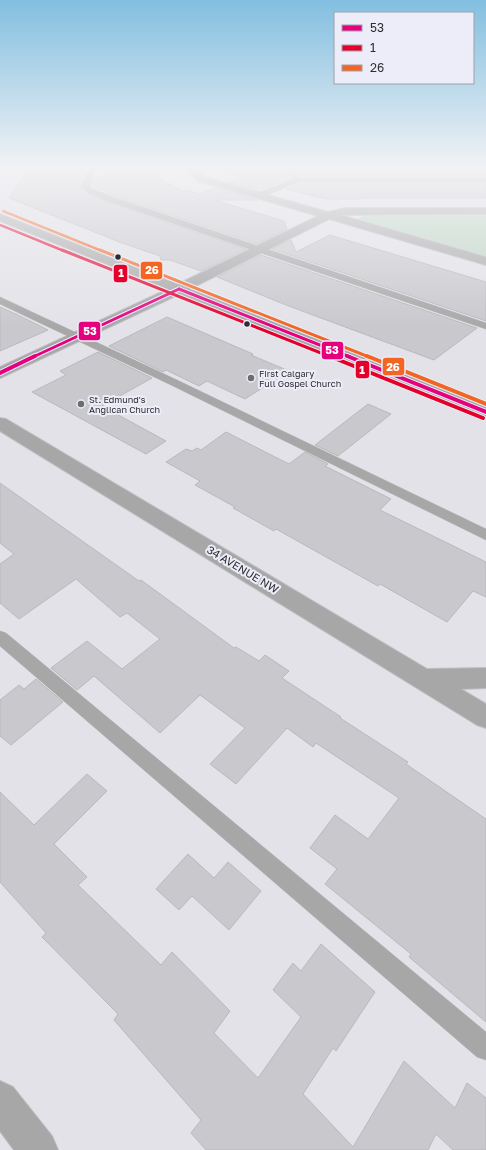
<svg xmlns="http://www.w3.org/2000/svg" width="486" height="1150" viewBox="0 0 486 1150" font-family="'Golos Text',sans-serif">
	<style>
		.green { fill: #bbd5c1 }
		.building { fill: #c9c9cd; stroke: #b9b9bd }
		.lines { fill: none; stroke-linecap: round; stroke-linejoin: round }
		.service-casing { stroke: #bfbfc3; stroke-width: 1 }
		.minor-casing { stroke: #bfbfc3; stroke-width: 2 }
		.tertiary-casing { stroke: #bfbfc3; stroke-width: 2 }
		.service { fill: #a7a7a8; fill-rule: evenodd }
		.minor { fill: #a7a7a8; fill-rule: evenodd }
		.tertiary { fill: #a7a7a8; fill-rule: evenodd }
		.bus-1-far1-casing { stroke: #ededf9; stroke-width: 5 }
		.bus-1-casing { stroke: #ededf9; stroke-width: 6 }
		.bus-2-far2-casing { stroke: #ededf9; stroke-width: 4 }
		.bus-2-far1-casing { stroke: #ededf9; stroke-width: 5 }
		.bus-2-casing { stroke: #ededf9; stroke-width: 6 }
		.bus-3-far2-casing { stroke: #ededf9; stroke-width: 4 }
		.bus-3-far1-casing { stroke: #ededf9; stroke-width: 5 }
		.bus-3-casing { stroke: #ededf9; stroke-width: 6 }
		.bus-1-far1 { stroke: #e5007d; stroke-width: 3 }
		.bus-1 { stroke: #e5007d; stroke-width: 4 }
		.bus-2-far2 { stroke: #e4002b; stroke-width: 2.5 }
		.bus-2-far1 { stroke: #e4002b; stroke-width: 3 }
		.bus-2 { stroke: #e4002b; stroke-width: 4 }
		.bus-3-far2 { stroke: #f26522; stroke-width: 2.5 }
		.bus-3-far1 { stroke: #f26522; stroke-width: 3 }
		.bus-3 { stroke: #f26522; stroke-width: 4 }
		.bus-dot { fill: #2d2d31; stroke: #ededf9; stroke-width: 1.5 }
		.poi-dot { fill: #6c6c71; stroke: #ededf9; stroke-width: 1.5 }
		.labels { text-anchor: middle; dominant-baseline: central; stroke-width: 4; stroke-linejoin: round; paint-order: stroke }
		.far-poi-label { font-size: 9px; fill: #2d2d31; stroke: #ededf9; text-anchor: start }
		.street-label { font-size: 11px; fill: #2d2d31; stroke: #ededf9 }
		.line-badge { stroke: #ededf9; stroke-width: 1.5 }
		.badge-label { font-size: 11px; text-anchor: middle; font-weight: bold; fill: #fff }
	</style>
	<rect width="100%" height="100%" fill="#e2e2e8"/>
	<path class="green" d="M486,215v41l-128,-37 5,-3z"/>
	<g class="building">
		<path d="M31,166h51l-6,12h8l-4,8 7,8 20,8 139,47 -45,22 -31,-11h-9l-1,-4 -38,-13 -113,-45z"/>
		<path d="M226,166h58l8,12 -19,7 -4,-1 1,2 -12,4 -28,-8 11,-4 -5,-4 -8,-2 1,-4z"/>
		<path d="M293,166h193v10h-185z"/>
		<path d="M149,171v2h7l5,7 22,11 5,-1 11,4 17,-6 41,12h-43l70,21 3,8 -30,15 -143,-48 -23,-11 3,-8z"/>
		<path d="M299,184h187v14h-126l1,1h-35l-40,-10z"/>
		<path d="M330,235l156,47v39l-214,-72 19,-9 5,12z"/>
		<path d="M261,255l216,73 -43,32 -148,-55 -69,-28z"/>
		<path d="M0,307l18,8 30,15 -48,21z"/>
		<path d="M167,317l86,37 -2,1 38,16 -44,28 -38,-18 -8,5 -33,-16 -3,2 -54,-26z"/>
		<path d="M98,352l54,26 -50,28 64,35 -20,13 -114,-62 34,-17 -6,-4z"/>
		<path d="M368,404l23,10 -53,42 -23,-11z"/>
		<path d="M226,432l63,32 16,-12 23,12 -3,2 66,33 -11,11 106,52v35l-13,-6 -26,31 -67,-38 -2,2 -102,-57 -2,2 -41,-23 2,-1 -40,-22 5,-4 -34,-19 20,-13 6,2 5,-3 4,2z"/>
		<path d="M0,483l139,98 2,-1 93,68 2,-1 23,14 6,-6 24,16 -7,7 59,39 -1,1 68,44 -2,2 80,55v203l-77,-65 2,-3 -86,-70 12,-15 -27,-21 25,-33 33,24 31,-41 -83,-55 -3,4 -26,-19 -51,56 -26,-20 35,-36 -45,-33 -40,38 -66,-57 -17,14 -26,-22 36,-27 35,28 38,-30 -33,-26 -7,4 -44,-38 -57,40 -19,-16v-39l14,-10 -14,-11z"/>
		<path d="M36,679l27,23 -52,43 -11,-9v-36l19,-15 5,4z"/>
		<path d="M87,774l20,17 -53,53 33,33 -9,8 83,80 11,-13 58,59 -16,22 44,45 43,-61 -28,-27 20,-27 8,8 20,-27 54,48 -39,59 -3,-3 -30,46 50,53 51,-86 51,47 12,-25 19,15v52h-33l-17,-16 -8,16h-222l-15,-17 10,-13 -87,-100 4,-6 -76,-77 4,-4 -46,-51v-90l34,33z"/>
		<path d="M188,854l26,24 14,-16 33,29 -32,39 -37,-34 -13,14 -23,-21z"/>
	</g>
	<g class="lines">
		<g class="service-casing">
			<g id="service">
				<path d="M91,166h6l-8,20 5,3 19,8 373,126v6l-379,-128 -19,-8 -7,-7z"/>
				<path d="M285,166h6l9,12h186v4h-187l-37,15h-6v-4l38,-14z"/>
				<path d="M0,297l177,83 309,149v11l-317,-156 -169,-80z"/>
				<path d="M0,631l6,2 480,399v28l-9,-3 -477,-411z"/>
			</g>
		</g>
		<g class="minor-casing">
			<g id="minor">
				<path d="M183,166h10l13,11 122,35 17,-4h141v6l-145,1 145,42v8l-157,-46 -145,73h-10l-2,-3 2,-3 144,-70 -120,-35z"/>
				<path d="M0,418l6,1 421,250 59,-1v20l-25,1 25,15v24l-9,-3 -477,-294z"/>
				<path d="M0,1081l13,6 39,49 6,14h-44l-14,-19z"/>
			</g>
		</g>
		<g class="tertiary-casing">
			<path id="tertiary" d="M0,214l486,192v11l-306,-123 -180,84v-11l168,-78 -168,-68z"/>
		</g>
		<use href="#service" class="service"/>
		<use href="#minor" class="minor"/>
		<use href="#tertiary" class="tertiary"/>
		<g class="bus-1-far1-casing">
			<g id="bus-1-far1">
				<path d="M179,289l171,68"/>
				<path d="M33,357l146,-68"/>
			</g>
		</g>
		<g class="bus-1-casing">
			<g id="bus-1">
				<path d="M347,356l139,56"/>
				<path d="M0,373l35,-17"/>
			</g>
		</g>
		<g class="bus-2-far2-casing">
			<path id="bus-2-far2" d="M0,225l64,26"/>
		</g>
		<g class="bus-2-far1-casing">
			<path id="bus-2-far1" d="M62,250l269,107"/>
		</g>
		<g class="bus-2-casing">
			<path id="bus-2" d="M329,356l154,62"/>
		</g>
		<g class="bus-3-far2-casing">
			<path id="bus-3-far2" d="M3,211l99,40"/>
		</g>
		<g class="bus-3-far1-casing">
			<path id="bus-3-far1" d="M100,250l269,107"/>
		</g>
		<g class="bus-3-casing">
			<path id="bus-3" d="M367,356l119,48"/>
		</g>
		<use href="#bus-1-far1" class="bus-1-far1"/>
		<use href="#bus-1" class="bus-1"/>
		<use href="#bus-2-far2" class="bus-2-far2"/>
		<use href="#bus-2-far1" class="bus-2-far1"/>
		<use href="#bus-2" class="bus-2"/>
		<use href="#bus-3-far2" class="bus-3-far2"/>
		<use href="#bus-3-far1" class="bus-3-far1"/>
		<use href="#bus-3" class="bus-3"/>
	</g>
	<linearGradient id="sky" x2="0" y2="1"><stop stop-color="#82bfe0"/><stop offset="0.51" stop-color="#f2f2f5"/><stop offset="1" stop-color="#f2f2f5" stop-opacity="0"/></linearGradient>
	<rect width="486" height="327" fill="url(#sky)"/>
	<g class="bus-dot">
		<circle cx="118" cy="257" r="3.5"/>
		<circle cx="247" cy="324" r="3.5"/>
	</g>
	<g class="poi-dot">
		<circle cx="251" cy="378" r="4"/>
		<circle cx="81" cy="404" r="4"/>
	</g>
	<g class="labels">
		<g class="far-poi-label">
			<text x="259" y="373">First Calgary<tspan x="259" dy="10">Full Gospel Church</tspan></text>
			<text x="89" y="399">St. Edmund's<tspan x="89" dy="10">Anglican Church</tspan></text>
		</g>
		<g class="street-label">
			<text transform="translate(243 569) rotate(31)">34 AVENUE NW</text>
		</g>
	</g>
	<g class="line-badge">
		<rect x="140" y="261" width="23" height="19" rx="4" fill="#f26522"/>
		<rect x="113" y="264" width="15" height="19" rx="4" fill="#e4002b"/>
		<rect x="78" y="321" width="23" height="20" rx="4" fill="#e5007d"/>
		<rect x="321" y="341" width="23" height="19" rx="4" fill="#e5007d"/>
		<rect x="382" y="357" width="23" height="19" rx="4" fill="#f26522"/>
		<rect x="355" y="360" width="15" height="19" rx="4" fill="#e4002b"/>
	</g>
	<g class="badge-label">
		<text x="152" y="274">26</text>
		<text x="121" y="277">1</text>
		<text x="90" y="335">53</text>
		<text x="332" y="354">53</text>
		<text x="393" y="371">26</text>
		<text x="362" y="374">1</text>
	</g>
	<rect x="334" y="12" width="140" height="72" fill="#ededf9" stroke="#a0a0a9"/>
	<rect x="342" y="25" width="20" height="6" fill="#e5007d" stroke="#a0a0a9"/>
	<text x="370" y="32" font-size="12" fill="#2d2d31">53</text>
	<rect x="342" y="45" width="20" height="6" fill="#e4002b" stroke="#a0a0a9"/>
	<text x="370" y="52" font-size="12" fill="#2d2d31">1</text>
	<rect x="342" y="65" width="20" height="6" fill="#f26522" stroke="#a0a0a9"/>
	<text x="370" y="72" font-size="12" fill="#2d2d31">26</text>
</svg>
